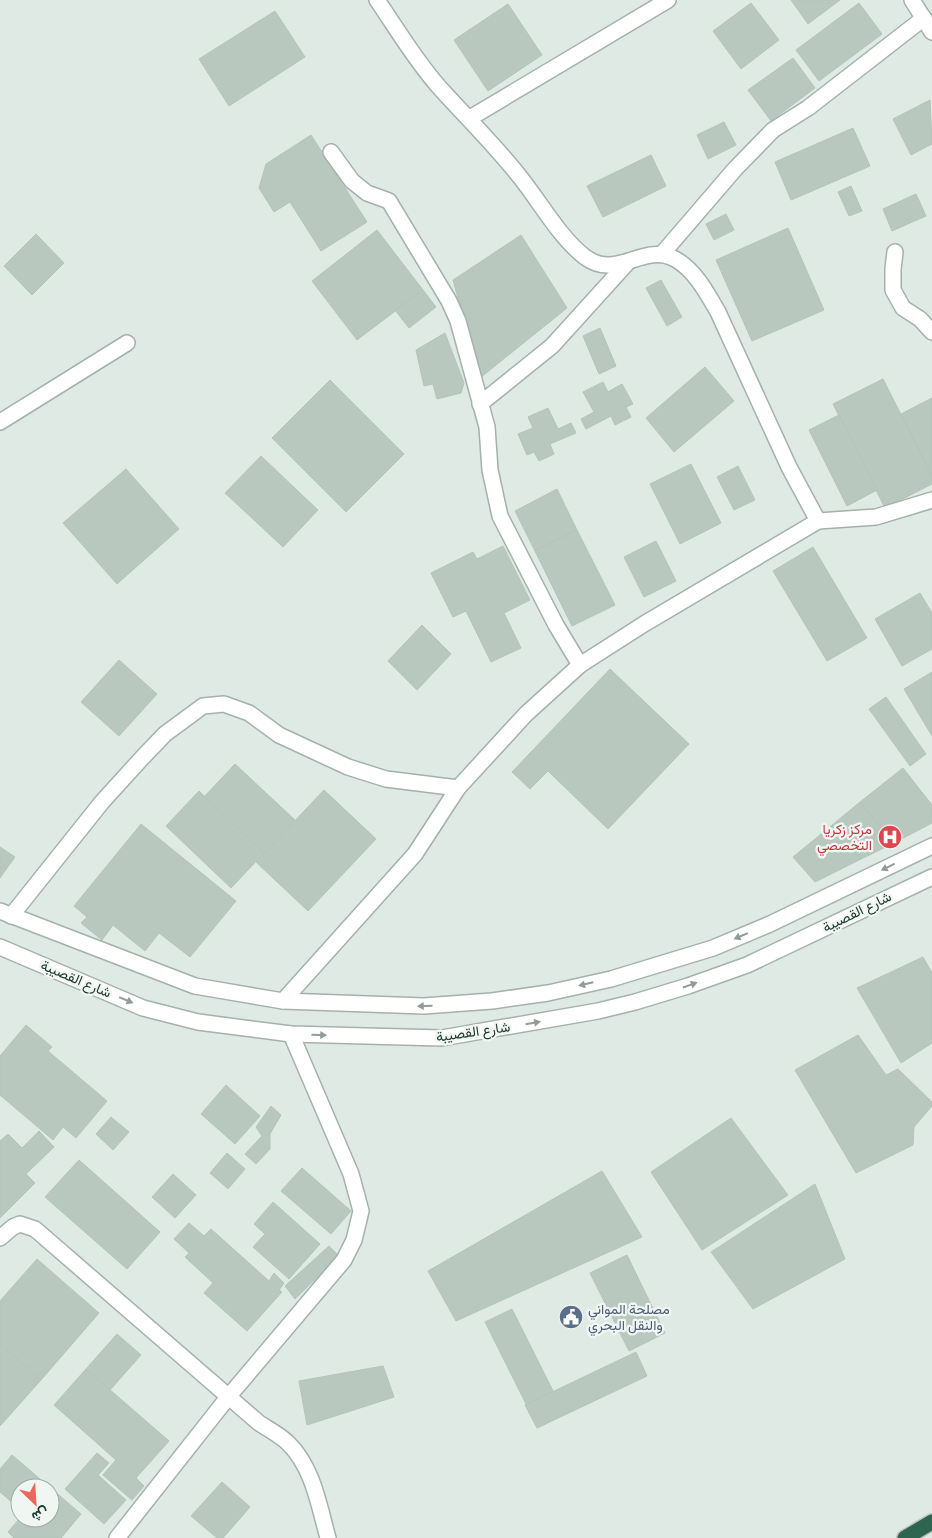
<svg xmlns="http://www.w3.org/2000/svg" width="932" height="1538" viewBox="0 0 932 1538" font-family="Signika,Vazirmatn,sans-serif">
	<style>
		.building { fill: #b8c8bf; stroke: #b3c4ba }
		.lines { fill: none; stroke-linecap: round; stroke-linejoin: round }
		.minor-casing { stroke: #a3b2aa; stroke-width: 18 }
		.highway-casing { stroke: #bcc4c1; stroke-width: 18 }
		.minor { stroke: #fff; stroke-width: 15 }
		.highway { stroke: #2e6551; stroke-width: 15 }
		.oneway { fill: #909c97 }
		.labels { text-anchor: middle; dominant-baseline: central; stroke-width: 4.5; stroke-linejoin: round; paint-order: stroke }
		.health-label { font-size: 14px; fill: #be3a42; stroke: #f0f7f3; text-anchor: end }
		.street-label { font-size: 14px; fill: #213a2f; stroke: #f0f7f3 }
		.service-label { font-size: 14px; fill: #4e5e75; stroke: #f0f7f3; text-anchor: start }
	</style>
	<rect width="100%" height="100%" fill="#e0eae4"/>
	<g class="building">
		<path d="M791,0h49l-32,24z"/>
		<path d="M751,3l28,37 -38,29 -28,-38z"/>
		<path d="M859,3l23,31 -63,47 -23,-31z"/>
		<path d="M508,4l34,51 -54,36 -34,-51z"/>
		<path d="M275,11l30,46 -76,49 -30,-47z"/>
		<path d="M793,58l22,30 -44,33 -23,-31z"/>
		<path d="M930,100l2,44 -21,11 -18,-36z"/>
		<path d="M724,122l12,23 -28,14 -11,-24z"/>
		<path d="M853,128l17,38 -79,34 -16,-38z"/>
		<path d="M311,135l56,87 -46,29 -31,-49 -16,10 -15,-24 7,-24z"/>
		<path d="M651,155l15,31 -63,31 -16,-31z"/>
		<path d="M851,186l11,25 -13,5 -11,-24z"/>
		<path d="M916,194l10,22 -34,15 -9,-22z"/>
		<path d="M726,214l8,16 -20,10 -8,-16z"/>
		<path d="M788,228l36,82 -72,31 -36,-81z"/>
		<path d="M377,230l46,60 -66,50 -45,-59z"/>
		<path d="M36,234l28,29 -32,32 -28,-29z"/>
		<path d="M521,235l46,73 -87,70 -27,-98z"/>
		<path d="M661,280l21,37 -15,9 -21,-38z"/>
		<path d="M423,290l13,17 -27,21 -14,-18z"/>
		<path d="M600,328l16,38 -17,8 -16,-38z"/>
		<path d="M445,333l19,50 -3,10 -24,6 -4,-15 -9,2 -8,-36z"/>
		<path d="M705,367l29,34 -60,51 -28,-34z"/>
		<path d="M883,379l49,97v8l-47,24 -52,-104z"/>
		<path d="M330,380l36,36 -58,58 -36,-36z"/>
		<path d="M603,382l5,10 14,-8 11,20 -7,3 5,10 -16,8 -4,-9 -25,13 -5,-10 13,-7 -11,-20z"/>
		<path d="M932,398v78l-31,-62z"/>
		<path d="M548,408l10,21 13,-6 5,10 -26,11 4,10 -15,7 -5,-9 -7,3 -9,-21 15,-6 -5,-11z"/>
		<path d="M839,415l38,75 -30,16 -38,-76z"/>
		<path d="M366,416l38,38 -58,58 -38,-38z"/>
		<path d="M261,456l57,54 -35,37 -58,-54z"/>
		<path d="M691,464l30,59 -41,21 -30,-60z"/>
		<path d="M738,466l17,34 -21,10 -17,-33z"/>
		<path d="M126,469l53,60 -62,55 -54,-61z"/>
		<path d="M557,489l20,41 -42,21 -20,-40z"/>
		<path d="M577,530l38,75 -43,21 -37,-75z"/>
		<path d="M656,541l20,40 -32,16 -20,-40z"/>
		<path d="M503,546l27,54 -26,13 17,35 -30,14 -25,-51 -13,6 -22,-44 42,-21 4,7z"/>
		<path d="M813,547l54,91 -40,23 -54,-90z"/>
		<path d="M920,593l12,20v36l-30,17 -27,-47z"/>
		<path d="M422,625l29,29 -34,36 -29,-29z"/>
		<path d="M119,660l38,34 -38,42 -38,-34z"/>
		<path d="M610,669l79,75 -81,85 -60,-58 -18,18 -18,-17z"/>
		<path d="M932,672v64l-28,-47z"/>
		<path d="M886,697l40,57 -16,12 -41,-57z"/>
		<path d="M235,764l60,56 -31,33 -60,-56z"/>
		<path d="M903,768l29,37v18l-38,20 -34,-41z"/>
		<path d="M324,790l52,49 -68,72 -52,-49z"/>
		<path d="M199,791l65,62 -33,35 -65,-62z"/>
		<path d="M860,802l34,41 -33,16 -30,-33z"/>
		<path d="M141,824l95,77 -46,56 -31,-24 -14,18 -32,-26 -11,15 -21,-17 6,-6 -13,-11z"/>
		<path d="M831,826l30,33 -46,23 -22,-25z"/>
		<path d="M0,847l15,10 -15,21z"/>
		<path d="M923,957l9,16v70l-31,20 -44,-75z"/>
		<path d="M26,1025l26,22 -4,4 59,50 -31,37 -13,-11 -10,13 -53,-45v-39z"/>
		<path d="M858,1035l28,40 12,-6 34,33v4l-18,21 -1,18 -57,28 -61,-103z"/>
		<path d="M226,1085l34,31 -25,28 -34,-30z"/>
		<path d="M271,1106l10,9 -11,19v15l-14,15 -11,-10 17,-18 -6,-9z"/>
		<path d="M111,1117l18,15 -16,18 -17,-16z"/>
		<path d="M731,1118l57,77 -86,55 -51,-78z"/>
		<path d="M39,1131l15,16 -28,27 9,9 -35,35v-77l8,-7 14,14z"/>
		<path d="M227,1153l18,16 -17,20 -18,-16z"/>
		<path d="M79,1160l81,72 -33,37 -82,-72z"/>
		<path d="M302,1168l49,43 -20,23 -50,-43z"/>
		<path d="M602,1171l40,66 -186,84 -28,-50z"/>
		<path d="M173,1174l23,21 -21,23 -23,-21z"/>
		<path d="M815,1184l30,75 -92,50 -42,-57z"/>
		<path d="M273,1202l47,42 -31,35 -36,-32 12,-13 -11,-10z"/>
		<path d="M189,1223l15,13 7,-7 58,52 5,-8 10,10 -5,7 3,2 -35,39 -43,-38 9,-10 -28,-26 4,-4 -15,-14z"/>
		<path d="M329,1246l10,10 -44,43 -10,-13z"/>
		<path d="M627,1255l38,78 -36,18 -39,-78z"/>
		<path d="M37,1259l62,54 -58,67 -41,-36v-43z"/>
		<path d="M512,1309l41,82 -27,13 -41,-82z"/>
		<path d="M117,1334l24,21 -31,35 -24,-21z"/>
		<path d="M0,1344l41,36 -41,46z"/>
		<path d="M636,1352l11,24 -110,52 -12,-23z"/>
		<path d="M383,1366l11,31 -87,28 -8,-44z"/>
		<path d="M86,1369l83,72 -33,37 8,8 -12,14 -29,-25 13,-15 -62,-55z"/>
		<path d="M97,1453l12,10 -11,12 28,25 -22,24 -39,-35z"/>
		<path d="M12,1455l69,59 -20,24h-47l-6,-6 12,-14h30v-30h-30v21l-20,-17v-23z"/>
		<path d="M222,1482l28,25 -27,31h-6l-26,-22z"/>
	</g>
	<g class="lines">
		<g class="minor-casing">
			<g id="minor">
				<path d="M377,0c20,29 38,60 62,87 27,30 56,58 81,90 20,25 40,61 65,80 32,24 58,-15 90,2 20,11 32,34 43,53l71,155 29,54"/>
				<path d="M912,0l20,32"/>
				<path d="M470,118l198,-118"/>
				<path d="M331,152l21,29 15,12 22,8 60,100 9,20 29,106 3,43 10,46 56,109 24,40"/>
				<path d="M895,252l-2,17v21l10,18 17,11 12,13"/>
				<path d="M662,254l73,-85 38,-39 35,-22 116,-90"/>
				<path d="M480,404l72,-58 77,-85"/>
				<path d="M0,422l127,-79"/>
				<path d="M0,911l195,75 88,15 141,5 68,-5 56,-8 63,-14 102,-31 57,-24 162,-78"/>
				<path d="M11,916l91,-114 40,-44 23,-24 38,-28 21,-2 25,9 30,22 69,32 38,12 72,9"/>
				<path d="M0,947l143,61 55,14 93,12 151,4 156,-27 37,-9 53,-16 59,-21 185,-88"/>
				<path d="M283,1001l132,-147 43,-66 68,-74 54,-49 64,-41 174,-103 58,-4 56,-17"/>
				<path d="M0,1238l13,-11 7,-3 15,5 224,194c9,6 21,12 29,20 25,24 31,63 40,95"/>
				<path d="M117,1538l112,-142 115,-136 10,-20 7,-29 -10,-37 -60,-140"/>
			</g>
		</g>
		<g class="highway-casing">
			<path id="highway" d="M905,1538l27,-16"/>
		</g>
		<use href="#minor" class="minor"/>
		<use href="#highway" class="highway"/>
	</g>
	<defs><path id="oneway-solid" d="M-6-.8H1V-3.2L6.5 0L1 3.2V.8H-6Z" transform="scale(1.25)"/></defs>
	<g class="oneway">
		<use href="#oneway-solid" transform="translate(888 867) rotate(154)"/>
		<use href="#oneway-solid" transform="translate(741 936) rotate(157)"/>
		<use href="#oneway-solid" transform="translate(586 984) rotate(167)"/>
		<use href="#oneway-solid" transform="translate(690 985) rotate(-19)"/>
		<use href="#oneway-solid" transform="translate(126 1000) rotate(23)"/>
		<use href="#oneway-solid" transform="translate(425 1006) rotate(178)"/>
		<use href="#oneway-solid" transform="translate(533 1023) rotate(-10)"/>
		<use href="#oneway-solid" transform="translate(319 1035) rotate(2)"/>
	</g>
	<defs>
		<g id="hospital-disc" transform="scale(1.25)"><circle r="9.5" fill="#e0444e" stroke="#f0f7f3"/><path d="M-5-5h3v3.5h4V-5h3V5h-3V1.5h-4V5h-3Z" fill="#fff"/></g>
		<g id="civic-disc" transform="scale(1.25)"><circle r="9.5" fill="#5c6f8a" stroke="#f0f7f3"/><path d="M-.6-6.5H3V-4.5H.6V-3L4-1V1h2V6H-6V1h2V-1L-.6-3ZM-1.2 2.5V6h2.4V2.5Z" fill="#fff"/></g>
	</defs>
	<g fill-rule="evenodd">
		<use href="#hospital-disc" x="890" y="837"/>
		<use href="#civic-disc" x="571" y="1317"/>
	</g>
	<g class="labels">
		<g class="health-label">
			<text x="872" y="829">مركز زكريا<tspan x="872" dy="16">التخصصي</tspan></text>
		</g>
		<g class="street-label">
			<text transform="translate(857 912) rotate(-26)">شارع القصيبة</text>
			<text transform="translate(76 979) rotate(23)">شارع القصيبة</text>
			<text transform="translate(473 1032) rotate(-8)">شارع القصيبة</text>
		</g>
		<g class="service-label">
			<text x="588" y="1309">مصلحة المواني<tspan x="588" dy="16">والنقل البحري</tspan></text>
		</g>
	</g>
	<g transform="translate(35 1503) rotate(155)"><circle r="24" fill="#f0f7f3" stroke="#9daba5"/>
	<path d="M0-4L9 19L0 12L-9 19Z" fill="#ed685b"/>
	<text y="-8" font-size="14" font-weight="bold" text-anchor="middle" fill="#213a2f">ش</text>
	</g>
</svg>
